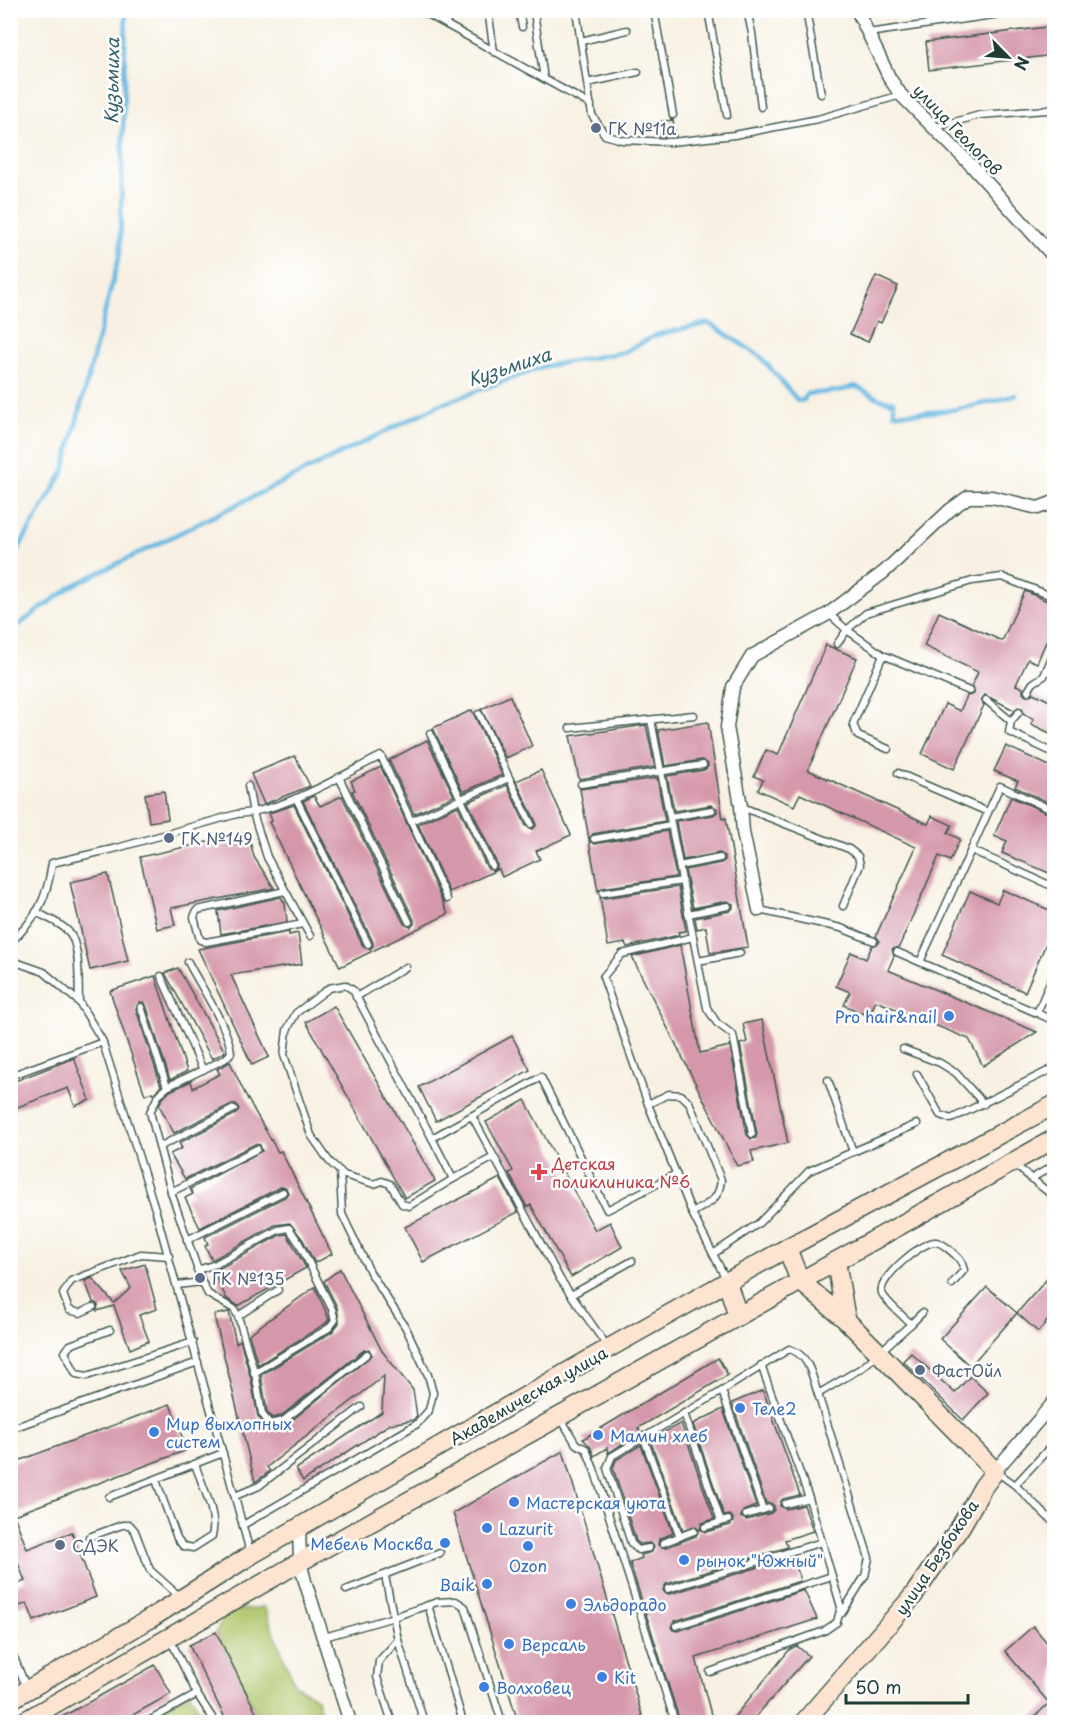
<svg xmlns="http://www.w3.org/2000/svg" width="1065" height="1733" viewBox="0 0 1065 1733" font-family="'Playpen Sans',sans-serif">
	<style>
		.green { fill: #adc469; stroke: #66804e; stroke-width: 1.5 }
		.lines { fill: none; stroke-linecap: round; stroke-linejoin: round }
		.stream { stroke: #66b9e2; stroke-width: 4.5 }
		.building { fill: #d598ab }
		.lane-casing { stroke: #40584e; stroke-width: 9 }
		.street-casing { stroke: #40584e; stroke-width: 15 }
		.secondary-casing { stroke: #40584e; stroke-width: 21 }
		.lane { stroke: #fff; stroke-width: 6 }
		.street { stroke: #fff; stroke-width: 12 }
		.secondary { stroke: #fde4d1; stroke-width: 18 }
		.service-dot { fill: #5c6f8a; stroke: #fff; stroke-width: 2 }
		.shop-dot { fill: #3f7fe0; stroke: #fff; stroke-width: 2 }
		.health-dot { fill: #e0444e; stroke: #fff; stroke-width: 2 }
		.labels { text-anchor: middle; dominant-baseline: central; stroke-width: 5; stroke-linejoin: round; paint-order: stroke }
		.service-label { font-size: 16px; fill: #4e5e75; stroke: #fff; text-anchor: start }
		.street-label { font-size: 16px; fill: #1f3d34; stroke: #fff }
		.shop-label { font-size: 16px; fill: #366cbe; stroke: #fff; text-anchor: start }
		.health-label { font-size: 16px; fill: #be3a42; stroke: #fff; text-anchor: start }
		.water-label { font-size: 18px; font-style: italic; fill: #346268; stroke: #fff }
	</style>
	<rect width="100%" height="100%" fill="#fff"/>
	<filter id="ink" filterUnits="userSpaceOnUse"><feTurbulence type="fractalNoise" baseFrequency=".0167" numOctaves="2"/><feDisplacementMap in="SourceGraphic" scale="12" xChannelSelector="R" yChannelSelector="G"/><feConvolveMatrix kernelMatrix="1 2 1 2 8 2 1 2 1" color-interpolation-filters="sRGB"/></filter>
	<filter id="wash" filterUnits="userSpaceOnUse"><feTurbulence type="fractalNoise" baseFrequency=".008" numOctaves="4" result="noise"/><feDisplacementMap in="SourceGraphic" scale="24" xChannelSelector="R" yChannelSelector="G"/><feGaussianBlur stdDeviation="1.35" result="paint"/><feColorMatrix in="noise" values="0 0 0 0 0 0 0 0 0 0 0 0 0 0 0 0 0 1.4 0 .05"/><feComposite in="paint" operator="in"/></filter>
	<g filter="url(#wash)">
		<rect width="100%" height="100%" fill="#f8f1e3"/>
		<g class="green">
			<path d="M264,1607l31,78 22,13 7,24h-63l-45,-90 9,-20z"/>
			<path d="M190,1693l15,29h-67z"/>
		</g>
		<g class="lines">
			<g class="stream">
				<path d="M10,563l54,-92 56,-218 6,-243"/>
				<path d="M10,631l62,-45 367,-181 106,-39 79,-14 32,-17 53,-12 52,34 37,44 6,-1 2,-6 34,-3 15,-5 25,13 14,3v11c47,1 77,-5 122,-18"/>
			</g>
		</g>
		<g id="blocks">
			<g class="building">
				<path d="M1054,26v29l-125,15 -3,-28z"/>
				<path d="M673,120l3,16h-17l-2,-14z"/>
				<path d="M876,276l22,10 -17,37 -4,-2 -9,21 -18,-8z"/>
				<path d="M1025,591l29,13v19l-17,40 -9,-4 -12,26 7,3v5l3,3h4l3,-3 21,10v32l-23,-11 3,-5 -10,-5 -2,-6 -4,-1 -4,3 -29,-15 -4,5 3,5 -30,64 -32,-15 23,-50 15,7 7,-15 7,-2v-4l-2,-4 6,-14 -54,-26 15,-34 63,29z"/>
				<path d="M826,645l31,13 -49,112 120,54 4,-8 20,9 -4,8 12,6 -10,22 -11,-5 -40,91 -7,2 2,7 -6,14 149,62 -54,34 -14,-27 -93,-38 -7,15 -25,-11 6,-13 -14,-6 15,-34 15,7 6,-13 7,-3v-3l-3,-4 40,-89 -116,-53 -6,12 -36,-16 5,-10 -9,-4 12,-26 12,5z"/>
				<path d="M510,696l22,50 -26,12 -25,-49z"/>
				<path d="M472,710l30,65 -39,17 -30,-64z"/>
				<path d="M708,722l15,97 3,-1 22,129 -38,6 -4,-26 -9,2 -2,-11 35,-7 3,-3v-4l-6,-3 -34,7 -8,-38 36,-7 4,-3v-4l-6,-3 -36,7 -7,-39 37,-6 4,-3v-3l-6,-4 -37,6 -7,-35 37,-6 4,-3v-3l-6,-4 -37,6 -7,-36z"/>
				<path d="M646,725l9,42 -76,12 -9,-43z"/>
				<path d="M427,740l27,56 -40,18 -25,-54z"/>
				<path d="M1006,746l48,22v37l-39,-18 3,-6 -24,-10z"/>
				<path d="M295,756l15,30 -46,18 -13,-30z"/>
				<path d="M381,767l67,147 -108,53 -71,-145 3,-1 -3,-8 25,-8 69,141 7,3 3,-3v-4l-70,-141 11,-5 6,10 22,-10 62,128 7,3 3,-3v-4l-62,-129 3,-1 -4,-9z"/>
				<path d="M541,770l30,65 -35,16 4,8 -38,18 -3,-8 -50,23 -31,-68 40,-18 29,62 7,3 3,-3v-4l-29,-62 39,-17 19,41 7,3 3,-3v-4l-20,-41z"/>
				<path d="M657,778l8,43 -72,13 -4,5 -9,-50z"/>
				<path d="M164,791l4,28 -19,3 -4,-28z"/>
				<path d="M1011,797l43,19v59l-52,-22 5,-12 -13,-5z"/>
				<path d="M667,831l9,46 -74,11 -4,3 -9,-50 6,3z"/>
				<path d="M248,833l6,24 20,31 -103,20 4,17 -18,4 -17,-72z"/>
				<path d="M108,874l20,87 -38,9 -20,-88z"/>
				<path d="M678,887l8,44 -8,1 1,3 -52,12 -2,-4 -17,3 -8,-49 4,1z"/>
				<path d="M1003,890l51,22v13l-29,67 -83,-37 28,-64 27,12z"/>
				<path d="M281,897l4,6 2,19 -66,12 -3,-23z"/>
				<path d="M289,932v3l9,-2 4,31 -71,11 38,82 -17,8 -54,-116z"/>
				<path d="M680,945l20,108 30,-7 17,89 4,4 5,-1 1,-5 -17,-89 7,-2 -4,-18 19,-4 26,123 -37,8 3,11 -17,4 -105,-209z"/>
				<path d="M178,968l47,84 -13,7 -47,-86z"/>
				<path d="M155,976l32,95 -17,9 -24,-75 -3,-3h-4l-3,7 25,77 -8,8 -1,-2 -7,3 -35,-104z"/>
				<path d="M334,1006l101,175 -30,17 -99,-176z"/>
				<path d="M512,1036l18,34 -94,51 -17,-34z"/>
				<path d="M74,1058l16,42 -15,6 -7,-18 -58,22v-27z"/>
				<path d="M230,1062l16,34 32,56 3,-1 51,103 -17,9 -12,-23 -13,-17 -15,2 -63,35 -7,-14 3,-2 -3,-7 80,-40 3,-4 -2,-5 -5,-1 -81,41 -15,-30 8,-4 -3,-5 72,-38 -2,-6 -5,-1 -70,35 -15,-25 12,-6 -3,-5 57,-29 3,-5 -3,-5h-4l-58,29 -15,-28 3,-6 8,-8 21,-10 2,7 27,-14 -3,-5z"/>
				<path d="M525,1100l70,130 15,-8 12,25 -51,30 -40,-72 -4,2 -18,-34 4,-2 -27,-49z"/>
				<path d="M500,1178l18,34 -95,50 -18,-35z"/>
				<path d="M287,1234l19,34 -68,38 -11,-7 -14,-27 67,-37z"/>
				<path d="M145,1264l12,45 -18,6 10,26 -19,8 -16,-43 -17,5 1,-6 -5,-3 -8,-21 7,-3 22,25 17,-15 -9,-17z"/>
				<path d="M340,1269l42,82 31,39 4,26 -4,4 -23,4 -87,57 -7,-12 86,-57 2,-36 -117,91 3,4 -15,11 -41,-167 15,-3 7,31 4,-3 11,39 7,38 11,12 16,-3 87,-71 -3,-6 -5,1 -83,66 -9,2 -5,-6 -6,-37 71,-43 7,-9 -2,-16 -13,-26z"/>
				<path d="M1054,1271v42l-16,19 -21,-19z"/>
				<path d="M315,1287l14,32 -4,5 -67,41 -9,-31z"/>
				<path d="M987,1287l30,26 -47,53 -30,-27z"/>
				<path d="M911,1353l44,40 15,-17 18,17 -25,27 -60,-59z"/>
				<path d="M718,1358l10,17 -90,53 2,4 -2,3 -30,18 -1,-5 -13,8 -4,-10 -7,-7z"/>
				<path d="M763,1390l37,105 -17,4 -3,3v4l6,3 18,-4 9,26 -28,9 3,7 -122,37 -3,6 2,3 5,1 122,-37 8,20h-1l1,4 -126,40 -3,6 2,3 5,1 126,-41 13,29 -121,39 17,64h-33l-50,-159 12,-5 -1,-3 11,-3 2,-6 -4,-3 -10,1 -4,-3 -23,-73 3,-8 25,-15 32,88 -14,6 -1,6 7,3 31,-12 3,-6 -4,-4 -12,4 -33,-90 31,-17 33,96 -12,4 -2,6 6,3 24,-7 3,-3v-4l-3,-3 -6,1 -31,-92 30,-15 33,97 -13,5 -2,6 6,3 24,-7 3,-3v-4l-3,-3h-5l-34,-100z"/>
				<path d="M170,1404l17,46 -173,65 13,34 45,-17 24,65 -62,24 -7,-18 -17,7v-23l15,-6 -15,-39v-78z"/>
				<path d="M563,1451l81,271h-126l-65,-209z"/>
				<path d="M1033,1626l21,25v71h-25l20,-19 -44,-52z"/>
				<path d="M216,1632l45,90h-34l-38,-77z"/>
				<path d="M797,1646l12,10 -58,66h-21l60,-73z"/>
				<path d="M155,1665l16,29 -51,28h-67z"/>
			</g>
		</g>
	</g>
	<g filter="url(#ink)">
		<use href="#blocks" fill-opacity="0" stroke="#40584e" stroke-width="1.5"/>
		<g class="lines">
			<g class="lane-casing">
				<g id="lane">
					<path d="M420,10l27,15"/>
					<path d="M444,10l3,15 144,80"/>
					<path d="M488,10l6,42"/>
					<path d="M519,10l3,17"/>
					<path d="M576,10l16,105 13,20 17,5 50,2 62,-7 84,-16 83,-24"/>
					<path d="M654,10l19,105"/>
					<path d="M708,10l19,105"/>
					<path d="M747,10l5,23 9,74"/>
					<path d="M806,10l15,84"/>
					<path d="M534,12l10,67"/>
					<path d="M868,33l160,-23"/>
					<path d="M581,41l46,-11"/>
					<path d="M587,83l51,-11"/>
					<path d="M936,127l44,-12 67,-5 7,-2"/>
					<path d="M829,614l18,16 -10,14"/>
					<path d="M883,655l-30,69 5,12 30,13"/>
					<path d="M969,691l-86,-36 -36,-25 19,-17 106,-32 30,-4 52,20"/>
					<path d="M1028,691l5,-8 11,-7 10,-24"/>
					<path d="M986,700l25,21"/>
					<path d="M1019,712l-8,9 -2,11 45,21"/>
					<path d="M479,714l52,110"/>
					<path d="M651,720l42,217"/>
					<path d="M570,728l124,-13"/>
					<path d="M430,733l62,133"/>
					<path d="M898,773l90,39"/>
					<path d="M339,777l70,145"/>
					<path d="M581,784l122,-19"/>
					<path d="M248,786l5,27 14,44 43,79"/>
					<path d="M296,798l72,146"/>
					<path d="M742,807l107,42 9,7 2,9 -17,41"/>
					<path d="M670,817l42,-7"/>
					<path d="M411,821l98,-43"/>
					<path d="M594,839l77,-14"/>
					<path d="M971,850l29,-64 54,25"/>
					<path d="M679,866l41,-8"/>
					<path d="M285,891l-88,19 -3,7 6,23 6,2 97,-18"/>
					<path d="M603,893l79,-12"/>
					<path d="M759,910l82,18 33,13"/>
					<path d="M36,912c11,6 25,11 33,20 12,15 9,51 10,70"/>
					<path d="M688,914l40,-8"/>
					<path d="M10,943c27,-25 37,-44 42,-80l65,-15 120,-34c50,-4 99,-36 144,-58l66,143"/>
					<path d="M897,952l23,10"/>
					<path d="M10,960l34,12 35,30 23,38 54,172 94,340"/>
					<path d="M698,961l42,-8"/>
					<path d="M188,962c11,22 42,68 43,91l-6,6 -58,28 -9,9 -8,16 22,83 30,87 6,12 26,15 4,7 18,62 6,36 8,10 13,-3 84,-67"/>
					<path d="M1054,973l-17,40 17,8"/>
					<path d="M161,976l42,94"/>
					<path d="M356,997l50,-30"/>
					<path d="M141,1007l26,80"/>
					<path d="M1037,1013l-117,-51 51,-112 83,37"/>
					<path d="M903,1049l37,14 16,10 28,31"/>
					<path d="M917,1074l23,41 11,4 103,-51"/>
					<path d="M10,1076l93,-34"/>
					<path d="M828,1080l25,72"/>
					<path d="M648,1104l21,-10 12,1 8,7 32,78c-2,21 -13,23 -29,33"/>
					<path d="M472,1116l88,163 47,67"/>
					<path d="M432,1138l-79,-148 -8,-5 -16,3 -33,25 -9,17 -3,25 27,80 18,26 15,14 30,9 8,-3 8,3 12,20 7,2 44,-27"/>
					<path d="M159,1147l75,-38"/>
					<path d="M494,1157l-41,22 -21,-41 109,-61 66,133 69,-36"/>
					<path d="M1015,1165l39,32"/>
					<path d="M1031,1179l23,-14"/>
					<path d="M171,1192l86,-43"/>
					<path d="M187,1240l96,-48"/>
					<path d="M713,1254l46,-31 50,-52 108,-47"/>
					<path d="M197,1270l19,-6 62,-34 11,-2 10,15 33,66 3,11 -6,8 -75,45"/>
					<path d="M726,1279l-34,-66 -44,-109 -45,-127 19,-23 71,-17 14,71 10,15 16,12 19,99"/>
					<path d="M177,1285l25,-3"/>
					<path d="M571,1295l61,-34"/>
					<path d="M93,1307l-13,6 -11,-3 -6,-16 8,-13 70,-27 28,2"/>
					<path d="M922,1313l-11,11c-7,-7 -26,-23 -29,-31 -5,-14 41,-53 54,-51 7,1 11,6 16,10 7,6 10,9 12,18l-12,14"/>
					<path d="M238,1316l40,-26"/>
					<path d="M110,1330l-40,15 -5,7 11,22 11,2 106,-34"/>
					<path d="M761,1365l48,133 -24,6"/>
					<path d="M722,1391l41,119"/>
					<path d="M818,1394l51,164 -4,18 -23,37"/>
					<path d="M684,1413l37,109"/>
					<path d="M560,1417l16,27 10,5 8,20 81,253"/>
					<path d="M10,1429l188,-67"/>
					<path d="M643,1436l37,101"/>
					<path d="M997,1472l18,13 39,38"/>
					<path d="M156,1480l21,58 6,8 10,2 19,-12c6,-22 -10,-50 -17,-72"/>
					<path d="M1015,1485l39,-42"/>
					<path d="M235,1496l24,-10 102,-79"/>
					<path d="M109,1497l114,-44"/>
					<path d="M746,1515l23,-7"/>
					<path d="M243,1525l174,-101 12,-14 4,-17 -5,-18 -22,-47 -36,-56 -28,-58 -2,-43"/>
					<path d="M705,1527l23,-7"/>
					<path d="M89,1537l33,-12h8l5,6 15,39 29,26"/>
					<path d="M663,1543l31,-12"/>
					<path d="M649,1548l-11,2 -7,-7 -24,-75 5,-12 110,-65 67,-42c20,5 23,27 29,45l45,-27 48,-43"/>
					<path d="M385,1576l13,64 26,82"/>
					<path d="M668,1589l154,-47"/>
					<path d="M346,1590l94,-37"/>
					<path d="M428,1605l35,117"/>
					<path d="M676,1626l156,-50"/>
					<path d="M321,1638l73,-21 43,-15 19,-1 9,6 37,115"/>
					<path d="M10,1648l17,41"/>
					<path d="M710,1672l114,-41 13,-9 4,-15 -32,-109"/>
					<path d="M197,1694l18,28"/>
					<path d="M147,1722l50,-28 -27,-55"/>
					<path d="M392,1722l-15,-45 2,-16 19,-21"/>
				</g>
			</g>
			<g class="street-casing">
				<g id="street">
					<path d="M857,10l33,69 11,16 70,70 83,92"/>
					<path d="M759,910l-16,-78 -2,-26 -14,-79 6,-40 19,-31 76,-42 56,-42 66,-62 18,-13h24l46,11 16,-6"/>
					<path d="M995,1471l59,-69"/>
					<path d="M299,1526l1,36 5,19 45,141"/>
				</g>
			</g>
			<g class="secondary-casing">
				<g id="secondary">
					<path d="M787,1248l13,33 46,39 33,33 116,118 -12,16 -22,39 -48,70 -109,126"/>
					<path d="M836,1261l10,59"/>
					<path d="M727,1282l11,34"/>
					<path d="M10,1700l138,-80 103,-65 358,-207 178,-100 267,-143"/>
					<path d="M23,1722l277,-160 754,-423"/>
				</g>
			</g>
			<use href="#lane" class="lane"/>
			<use href="#street" class="street"/>
			<use href="#secondary" class="secondary"/>
		</g>
	</g>
	<g class="service-dot">
		<circle cx="596" cy="128" r="6"/>
		<circle cx="169" cy="838" r="6"/>
		<circle cx="200" cy="1278" r="6"/>
		<circle cx="920" cy="1370" r="6"/>
		<circle cx="60" cy="1545" r="6"/>
	</g>
	<g class="shop-dot">
		<circle cx="949" cy="1016" r="6"/>
		<circle cx="740" cy="1408" r="6"/>
		<circle cx="154" cy="1432" r="6"/>
		<circle cx="598" cy="1435" r="6"/>
		<circle cx="514" cy="1502" r="6"/>
		<circle cx="487" cy="1528" r="6"/>
		<circle cx="445" cy="1543" r="6"/>
		<circle cx="528" cy="1546" r="6"/>
		<circle cx="684" cy="1560" r="6"/>
		<circle cx="487" cy="1584" r="6"/>
		<circle cx="571" cy="1604" r="6"/>
		<circle cx="509" cy="1644" r="6"/>
		<circle cx="602" cy="1677" r="6"/>
		<circle cx="484" cy="1687" r="6"/>
	</g>
	<path class="health-dot" d="M536 1163h6v6h6v6h-6v6h-6v-6h-6v-6h6z"/>
	<g class="labels">
		<g class="service-label">
			<text x="608" y="128">ГК №11а</text>
			<text x="181" y="838">ГК №149</text>
			<text x="212" y="1278">ГК №135</text>
			<text x="932" y="1370">ФастОйл</text>
			<text x="72" y="1545">СДЭК</text>
		</g>
		<g class="street-label">
			<text transform="translate(958 129) rotate(46)">улица Геологов</text>
			<text transform="translate(528 1395) rotate(-30)">Академическая улица</text>
			<text transform="translate(936 1557) rotate(-56)">улица Безбокова</text>
		</g>
		<g class="shop-label">
			<text x="937" y="1016" text-anchor="end">Pro hair&amp;nail</text>
			<text x="752" y="1408">Теле2</text>
			<text x="166" y="1423">Мир выхлопных<tspan x="166" dy="18">систем</tspan></text>
			<text x="610" y="1435">Мамин хлеб</text>
			<text x="526" y="1502">Мастерская уюта</text>
			<text x="499" y="1528">Lazurit</text>
			<text x="433" y="1543" text-anchor="end">Мебель Москва</text>
			<text x="696" y="1560">рынок "Южный"</text>
			<text x="528" y="1565" text-anchor="middle">Ozon</text>
			<text x="475" y="1584" text-anchor="end">Baik</text>
			<text x="583" y="1604">Эльдорадо</text>
			<text x="521" y="1644">Версаль</text>
			<text x="614" y="1677">Kit</text>
			<text x="496" y="1687">Волховец</text>
		</g>
		<g class="health-label">
			<text x="552" y="1163">Детская<tspan x="552" dy="18">поликлиника №6</tspan></text>
		</g>
		<g class="water-label">
			<text transform="translate(111 81) rotate(-89)">Кузьмиха</text>
			<text transform="translate(509 366) rotate(-18)">Кузьмиха</text>
		</g>
	</g>
	<rect width="1065" height="1733" fill="none" stroke="#fff" stroke-width="36"/>
	<g transform="translate(1008 57) rotate(115)" stroke="#ffffff" stroke-width="4.5" paint-order="stroke">
	<path d="M0-4.5L10 22L0 15L-10 22Z" fill="#1f3d34"/>
	<text y="-9" font-size="16" font-weight="bold" text-anchor="middle" fill="#1f3d34">N</text>
	</g>
	<path d="M846 1694v9h122v-9" fill="none" stroke="#1f3d34" stroke-width="3"/>
	<text x="855" y="1694" font-size="18" fill="#1f3d34" stroke="#ffffff" stroke-width="4.5" paint-order="stroke">50 m</text>
</svg>
